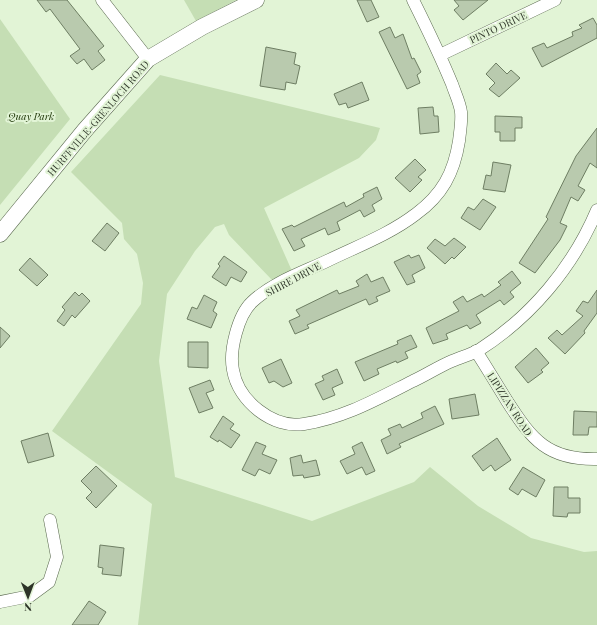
<svg xmlns="http://www.w3.org/2000/svg" width="597" height="625" viewBox="0 0 597 625" font-family="'Playfair Display',serif">
	<style>
		.green { fill: #c5deb4 }
		.building { fill: #b9caae; stroke: #6e7e63 }
		.lines { fill: none; stroke-linecap: round; stroke-linejoin: round }
		.minor-casing { stroke: #5b6a50; stroke-width: 13 }
		.secondary-casing { stroke: #5b6a50; stroke-width: 17 }
		.minor { stroke: #fff; stroke-width: 12 }
		.secondary { stroke: #fff; stroke-width: 16 }
		.labels { text-anchor: middle; dominant-baseline: central; stroke-width: 4; stroke-linejoin: round; paint-order: stroke }
		.street-label { font-size: 10px; fill: #2d3428; stroke: #e2f4d6 }
		.park-label { font-size: 10px; font-style: italic; fill: #1b3304; stroke: #e2f4d6 }
	</style>
	<rect width="100%" height="100%" fill="#e2f4d6"/>
	<g class="green">
		<path d="M184,0h52l-40,21z"/>
		<path d="M0,19l70,100 -70,86z"/>
		<path d="M160,75l220,53 -4,12 -17,18 -95,50 28,63 -19,10 -44,-46 -5,-11 -9,3 -20,24 -28,43 -8,67 16,116 137,44 102,-39 16,-15 48,39 53,32 53,14 13,-1v74h-459l14,-121 -100,-73 89,-127 2,-21 -6,-29 -13,-15 -2,-16 -51,-51z"/>
	</g>
	<g class="building">
		<path d="M37,0h30l37,46 -6,5 7,9 -13,10 -8,-11 -7,5 -7,-8 10,-7 -30,-40 -4,3z"/>
		<path d="M357,0h14l8,17 -12,5z"/>
		<path d="M454,0h34l-25,20 -9,-10 5,-4z"/>
		<path d="M593,18l4,7v13l-55,29 -10,-19 12,-5 3,5 26,-12 -1,-4 10,-4 -3,-3z"/>
		<path d="M390,27l5,11 8,-4 9,25 2,-1 7,14 -4,3 3,8 -13,6 -28,-57z"/>
		<path d="M266,47l30,6 -2,11 6,2 -4,18 -10,-2 -1,8 -25,-4z"/>
		<path d="M496,63l11,11 4,-4 9,8 -21,19 -10,-8 6,-6 -9,-9z"/>
		<path d="M362,82l7,18 -21,8 -2,-5 -7,2 -5,-11z"/>
		<path d="M433,107l1,9h4l1,16 -19,2 -2,-26z"/>
		<path d="M495,116l27,1v11h-7v13h-15v-9h-5z"/>
		<path d="M597,128v40l-7,-5 -12,23 7,4 -7,11 -7,-4 -11,26 7,3 -7,14 -25,33 -16,-10 29,-44 -2,-2 30,-61z"/>
		<path d="M415,159l11,11 -8,7 4,3 -12,12 -15,-14z"/>
		<path d="M493,162l18,3 -6,27 -22,-3 3,-14 5,1z"/>
		<path d="M377,187l5,12 -10,6 3,6 -11,6 -4,-7 -23,12 3,8 -12,5 -3,-7 -24,11 4,7 -11,5 -12,-22 10,-4 2,2 50,-25 2,5 18,-10 -1,-3z"/>
		<path d="M483,199l13,8 -16,23 -19,-12 7,-11 6,3z"/>
		<path d="M107,223l12,10 -14,18 -13,-10z"/>
		<path d="M454,238l12,9 -12,12 -2,-2 -7,7 -18,-16 8,-9 10,7z"/>
		<path d="M409,255l2,3 8,-3 6,13 -13,7 3,7 -8,3 -13,-23z"/>
		<path d="M224,256l23,16 -6,10 -10,-5 -5,9 -14,-9 8,-11 -2,-2z"/>
		<path d="M30,258l18,17 -11,11 -18,-16z"/>
		<path d="M512,271l9,12 -11,9 4,5 -10,8 -4,-5 -24,15 5,8 -11,6 -3,-4 -21,9 2,5 -15,5 -7,-16 33,-17 -6,-9 10,-6 4,6 15,-8 2,3 17,-12 -3,-3z"/>
		<path d="M367,274l4,8 12,-5 7,14 -14,6 2,4 -9,4 -3,-6 -59,26 2,3 -14,6 -6,-13 11,-5 -4,-6 41,-20 2,4 20,-8 -3,-5z"/>
		<path d="M597,290v23l-13,18 1,2 -20,21 -17,-16 9,-8 5,5 21,-19 -7,-5 7,-10 5,2z"/>
		<path d="M75,292l4,4 3,-3 8,8 -15,17 -3,-3 -8,11 -7,-5 8,-11 -3,-3z"/>
		<path d="M204,295l13,7 -4,9 4,3 -6,14 -24,-9 5,-12 5,2z"/>
		<path d="M0,327l10,9 -10,12z"/>
		<path d="M411,335l6,12 -12,5 3,6 -11,5 -1,-2 -19,8 2,5 -15,7 -9,-19 43,-18 -1,-3z"/>
		<path d="M188,342h20v26l-20,-1z"/>
		<path d="M536,348l13,15 -8,7 2,2 -15,11 -13,-16z"/>
		<path d="M281,359l11,24 -9,4 -9,-6 -5,2 -7,-15z"/>
		<path d="M337,369l6,14 -11,5 3,7 -12,5 -8,-16 9,-4 -2,-4z"/>
		<path d="M210,380l4,10 -8,3 7,15 -14,5 -10,-25z"/>
		<path d="M475,394l4,21 -27,4 -3,-20z"/>
		<path d="M435,406l9,18 -45,20 2,3 -14,7 -6,-14 10,-5 -3,-6 12,-5 2,4 21,-10 -2,-5z"/>
		<path d="M574,411l23,1v15h-8l-1,8h-15z"/>
		<path d="M223,416l11,8 -4,5 10,6 -9,13 -12,-8 -1,2 -8,-5z"/>
		<path d="M48,433l6,23 -26,7 -7,-22z"/>
		<path d="M497,438l14,22 -16,11 -4,-6 -8,6 -11,-15z"/>
		<path d="M256,442l10,4 -4,8 15,6 -7,14 -11,-5 -4,7 -13,-6z"/>
		<path d="M362,442l13,29 -9,4 -4,-8 -15,7 -7,-13 15,-7 -3,-7z"/>
		<path d="M301,455l2,8 13,-3 4,15 -16,3 -1,-3 -10,1 -3,-18z"/>
		<path d="M96,466l21,20 -21,22 -10,-10 6,-6 -11,-11z"/>
		<path d="M523,467l22,13 -9,17 -14,-8 -4,6 -9,-6z"/>
		<path d="M554,487h14v11h12v15h-12l-1,4 -14,-1z"/>
		<path d="M100,545l24,3 -3,28 -19,-2 1,-6 -5,-1z"/>
		<path d="M89,601l17,11 -8,13h-26z"/>
	</g>
	<g class="lines">
		<g class="minor-casing">
			<g id="minor">
				<path d="M102,0l46,59"/>
				<path d="M413,0c14,28 27,55 39,84 3,9 8,19 9,28 1,9 -1,20 -2,29 -5,32 -17,54 -43,73 -26,20 -58,32 -87,46 -25,12 -56,22 -77,42 -14,13 -23,49 -19,68 5,31 40,59 71,54 40,-6 73,-25 109,-43 13,-6 25,-14 39,-20 9,-4 18,-6 27,-11 52,-33 94,-83 118,-140"/>
				<path d="M440,55l115,-55"/>
				<path d="M476,351c11,17 21,34 31,50 25,39 41,59 90,58"/>
				<path d="M0,602l30,-6 19,-14 8,-25 -7,-37"/>
			</g>
		</g>
		<g class="secondary-casing">
			<path id="secondary" d="M0,234l85,-104 63,-71 54,-32 54,-27"/>
		</g>
		<use href="#minor" class="minor"/>
		<use href="#secondary" class="secondary"/>
	</g>
	<g class="labels">
		<g class="street-label">
			<text transform="translate(498 27) rotate(-25)">PINTO DRIVE</text>
			<text transform="translate(98 118) rotate(-49)">HURFFVILLE-GRENLOCH ROAD</text>
			<text transform="translate(293 279) rotate(-28)">SHIRE DRIVE</text>
			<text transform="translate(510 404) rotate(57)">LIPIZZAN ROAD</text>
		</g>
		<g class="park-label">
			<text x="31" y="116">Quay Park</text>
		</g>
	</g>
	<g transform="translate(28 597) rotate(179)" stroke="#e2f4d6" stroke-width="3" paint-order="stroke">
	<path d="M0-3L7 15L0 10L-7 15Z" fill="#2d3428"/>
	<text y="-6" font-size="11" font-weight="bold" text-anchor="middle" fill="#2d3428">N</text>
	</g>
</svg>
